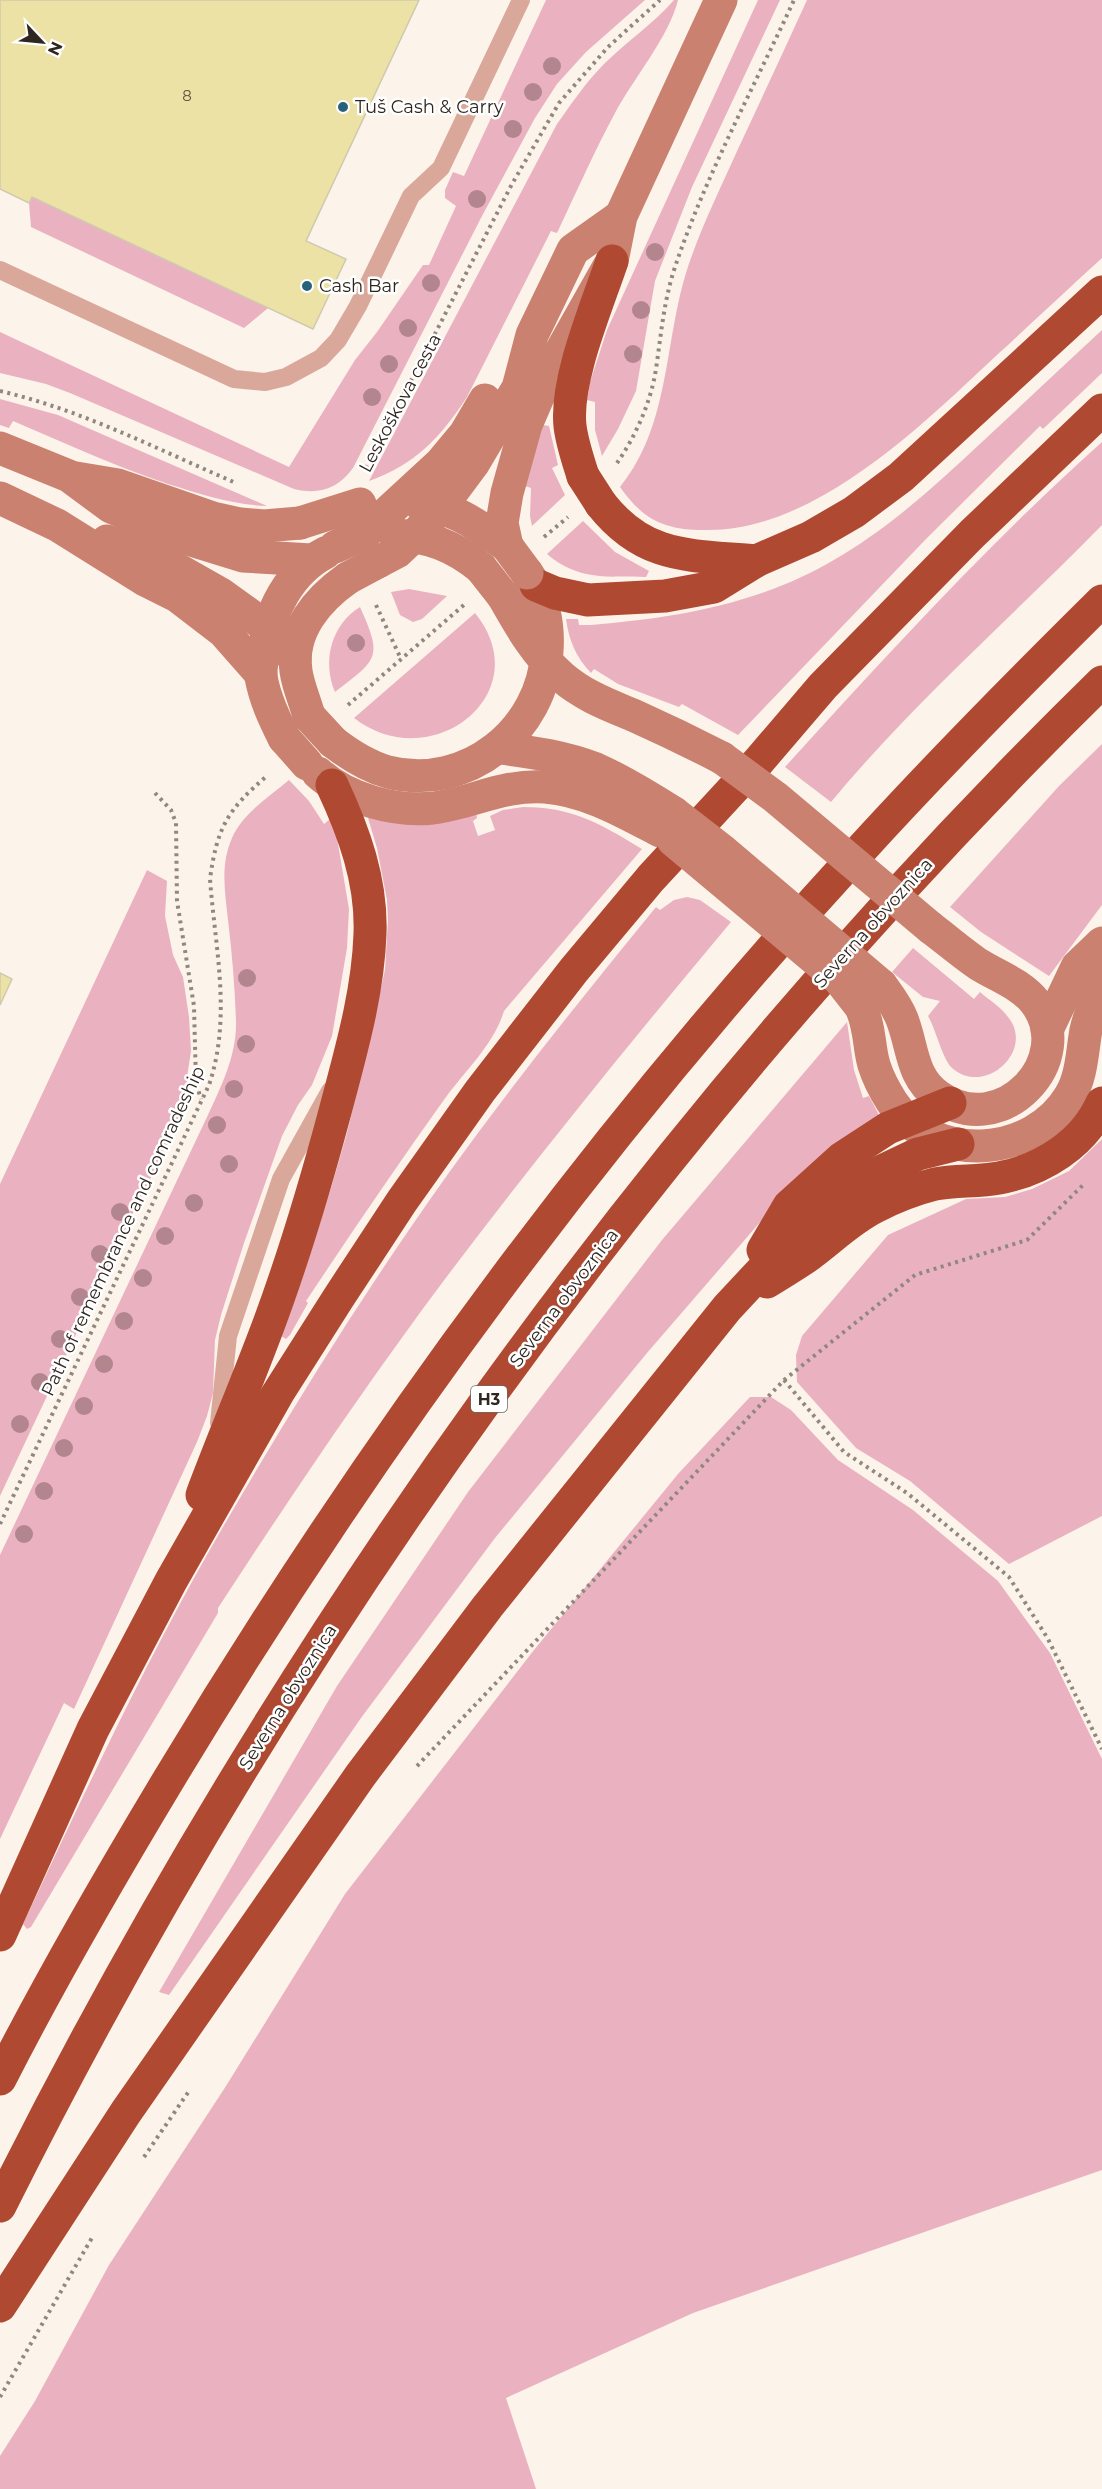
<svg xmlns="http://www.w3.org/2000/svg" width="1102" height="2489" viewBox="0 0 1102 2489" font-family="Montserrat,sans-serif">
	<style>
		.green { fill: #eab2c0 }
		.building { fill: #ede2a5; stroke: #cfcaae; stroke-width: 1.5 }
		.lines { fill: none; stroke-linecap: round; stroke-linejoin: round }
		.path { stroke: #90887f; stroke-width: 4; stroke-dasharray: 3 4.5; stroke-linecap: butt }
		.lane { stroke: #daa89b; stroke-width: 18 }
		.secondary { stroke: #ca816f; stroke-width: 33 }
		.highway { stroke: #b04931; stroke-width: 33 }
		.secondary-bridge { stroke: #ca816f; stroke-width: 33 }
		.highway-bridge { stroke: #b04931; stroke-width: 33 }
		.tree { fill: #b3858f }
		.poi-dot { fill: #27617a; stroke: #fff; stroke-width: 2 }
		.labels { text-anchor: middle; dominant-baseline: central; stroke-width: 5; stroke-linejoin: round; paint-order: stroke }
		.number-label { font-size: 15px; fill: #5e5640 }
		.shield { fill: #fff; stroke: #6d6862; stroke-width: 1.5 }
		.shield-label { font-size: 16px; font-weight: bold; fill: #2f271f }
		.poi-label { font-size: 18px; fill: #2f271f; stroke: #fff; text-anchor: start }
		.street-label { font-size: 18px; fill: #2f271f; stroke: #fff }
	</style>
	<rect width="100%" height="100%" fill="#fcf3ea"/>
	<g class="green">
		<path d="M546,0h99l-59,52 -29,32 -22,34 -53,98 -129,252c-15,21 -34,27 -59,21l-224,-96 -24,-9 -46,-11v-41l289,135 66,-107 22,-28 46,-67h6l27,-59 -11,-8v-8l8,-18 11,4z"/>
		<path d="M674,0h4c-9,37 -45,79 -63,113 -21,39 -39,80 -58,120l-6,-2 -84,166c-27,41 -51,67 -98,84l188,-357c15,-21 29,-42 47,-60 23,-23 49,-40 70,-64z"/>
		<path d="M758,0h22l-88,187 -37,94 -19,110 -18,38 -16,27 -7,-26v-28l-8,-2 3,-18 17,-52z"/>
		<path d="M807,0h295v258c-35,32 -69,64 -104,96 -75,70 -184,179 -294,176 -39,0 -61,-10 -84,-43 53,-65 43,-153 71,-229 13,-37 31,-73 47,-109 23,-49 46,-99 69,-149z"/>
		<path d="M32,197l236,111 -24,20 -213,-101 -2,-24z"/>
		<path d="M1102,330v43l-59,56 -3,-3 -113,112 -189,197 -56,-31 -3,3 -61,-23 -24,-15 -3,4c-15,-16 -22,-32 -25,-54h12l1,6h12c61,-5 124,-14 182,-36 83,-31 146,-88 209,-147 40,-37 80,-75 120,-112z"/>
		<path d="M0,399l58,16 209,91c-34,-1 -67,-12 -99,-22 -53,-18 -104,-41 -155,-63l-4,7 -9,-3z"/>
		<path d="M543,425l6,1 9,39 -6,3 13,27 -33,31 -2,-10 1,-28 -6,-2z"/>
		<path d="M1102,442v83c-90,92 -188,177 -271,277l-46,-35c102,-112 204,-224 317,-325z"/>
		<path d="M583,521l32,31 34,19 -3,6c-38,-1 -68,4 -99,-23z"/>
		<path d="M409,589l38,7 -25,23 -9,3 -13,-7 -9,-23z"/>
		<path d="M360,607c23,51 18,52 -25,85 -13,-31 -4,-67 25,-85z"/>
		<path d="M475,613c65,80 -44,165 -121,105z"/>
		<path d="M1102,744v161l-53,71 -68,-44 -31,-25 109,-121z"/>
		<path d="M289,780l20,21 15,23 6,-5 7,19 12,71 -2,39 -15,88 -20,49 -14,20 -16,31 -38,107 -23,72 -6,25 -2,53 -6,23 -10,26 -123,267 -10,-6 -64,136v-284l207,-438c14,-30 30,-62 29,-96 -1,-33 -4,-68 -8,-101 -3,-28 -8,-55 4,-82 11,-25 37,-41 57,-58z"/>
		<path d="M523,807c50,0 78,17 119,42l-138,162c-10,33 -38,59 -58,86 -48,67 -94,135 -140,204l2,2 -18,32 -4,4 -5,-3 50,-148 16,-55 38,-163 3,-50 -1,-20 -10,-52 -9,-30 108,-6 1,6 -4,3 5,15 17,-6 -5,-14 13,-6z"/>
		<path d="M147,870l20,11 -2,35 8,39 10,22 6,40 2,34 -4,26v29l-54,107 -133,283v-312z"/>
		<path d="M687,897l13,3 31,22c-98,117 -194,235 -286,357 -80,107 -154,217 -227,329v5l-187,314 -4,2 -4,-5c60,-128 119,-255 189,-378 73,-127 151,-253 236,-372 66,-92 137,-180 208,-267l4,3 14,-10z"/>
		<path d="M913,948l61,51 6,-7c9,8 21,15 28,25 28,34 -25,81 -57,50 -9,-10 -15,-37 -23,-51l12,-15 -17,-4 -31,-25z"/>
		<path d="M847,1022l7,48 9,28 6,-2 10,19 -99,84 -133,154 -152,185 -134,180 -192,277 -10,-3 178,-306 131,-194 194,-252z"/>
		<path d="M1102,1139v377l-93,48 -99,-83 -54,-33 -59,-66 -1,-27 6,-19 86,-101 78,-36 39,-2 27,-8 37,-18z"/>
		<path d="M750,1397h21l20,13 47,50 75,50 85,71 52,72 52,106v411l-409,143 -187,85 30,91h-536v-33l35,-55 74,-136 117,-179 119,-192 189,-244 144,-176z"/>
	</g>
	<g class="building">
		<path d="M0,0h419l-113,241 40,18 -33,70 -281,-132 -3,6 -29,-14z"/>
		<path d="M0,973l12,6 -12,26z"/>
	</g>
	<g class="lines">
		<g class="path">
			<path d="M0,391c82,19 159,59 236,92"/>
			<path d="M617,463c18,-26 32,-57 38,-88 6,-37 8,-72 20,-108 30,-90 79,-180 119,-267"/>
			<path d="M366,468l146,-284 47,-81 49,-56 52,-47"/>
			<path d="M544,537l24,-20"/>
			<path d="M376,605l25,54"/>
			<path d="M348,705l117,-101"/>
			<path d="M155,793l16,17 5,13 1,78 17,105 2,77 5,16"/>
			<path d="M784,1380l60,72 63,41 102,84 39,62 54,110"/>
			<path d="M0,1524l209,-439c23,-68 6,-137 1,-206 7,-52 18,-70 58,-104"/>
			<path d="M417,1766l367,-386 131,-105 112,-35 57,-56"/>
			<path d="M144,2157l45,-66"/>
			<path d="M0,2397l93,-161"/>
		</g>
		<g class="lane">
			<path d="M0,270l234,109 31,3 21,-5 35,-19 17,-18 20,-34 53,-110 30,-28 80,-168"/>
			<path d="M219,1423l9,-87 53,-157 49,-88"/>
		</g>
		<g class="secondary">
			<path d="M0,448l69,28 42,31 77,32 55,17 68,4"/>
			<path d="M76,478l42,7 95,33 27,6 24,2 36,-3"/>
			<path d="M0,498l57,27 88,55 32,16 47,36 37,42"/>
			<path d="M421,505c36,3 57,21 86,41"/>
			<path d="M365,533l75,-69 25,-30 20,-34"/>
			<path d="M395,535c33,1 59,11 86,33"/>
			<path d="M107,541l47,15 67,38 47,34 27,31"/>
			<path d="M507,546l-5,-23 5,-30 19,-68 21,-49 65,-115 9,-45 100,-216"/>
			<path d="M378,562l19,-10 18,-17 26,-28 32,-43 45,-76 14,-53 41,-85 48,-34"/>
			<path d="M503,596c17,30 33,59 59,81 22,19 47,28 73,39 29,13 58,27 87,42"/>
			<path d="M309,716c-4,-15 -11,-30 -13,-45 -6,-40 22,-72 52,-93"/>
			<path d="M284,738c-10,-20 -19,-39 -23,-61 -1,-8 2,-18 3,-27 6,-39 25,-78 61,-97"/>
			<path d="M333,742c17,13 34,24 55,30 79,20 155,-42 159,-121 2,-27 -4,-56 -20,-78"/>
			<path d="M500,748c32,4 65,9 96,21 27,12 53,28 78,44"/>
			<path d="M318,773c29,26 76,39 115,35 39,-5 71,-24 112,-21 41,3 79,25 115,44"/>
			<path d="M881,985c8,11 16,21 21,34 11,28 9,58 36,77 63,46 141,-37 97,-94 -14,-18 -38,-26 -57,-38 -16,-11 -31,-24 -47,-36"/>
			<path d="M861,1007c10,23 7,37 13,58 4,13 11,26 18,37 41,63 141,56 178,-6 12,-20 12,-44 16,-66 4,-17 11,-32 16,-48"/>
			<path d="M1047,1030l30,-63 25,-24"/>
		</g>
		<g class="highway">
			<path d="M583,476c-5,-16 -11,-33 -13,-50 -5,-46 27,-120 42,-165"/>
			<path d="M601,504c44,56 90,51 155,57"/>
			<path d="M536,585l19,8 33,7 77,-4 49,-9 42,-26 55,-24 43,-25 47,-35 201,-185"/>
			<path d="M763,1250l26,-44 53,-48 46,-30 62,-25"/>
			<path d="M767,1282c13,-8 26,-16 38,-24 24,-17 44,-38 70,-51 19,-10 40,-18 60,-23 21,-4 43,-2 64,-6 43,-8 85,-34 103,-75"/>
			<path d="M202,1495c21,-56 44,-110 65,-166 27,-72 49,-146 69,-221 15,-57 32,-115 34,-174 2,-53 -16,-102 -38,-149"/>
			<path d="M0,1935l93,-206 78,-148 107,-188 61,-96 63,-96 78,-110 94,-121 77,-92 107,-116 65,-76 149,-152 130,-124"/>
			<path d="M0,2079c52,-102 110,-202 169,-300 198,-329 427,-641 687,-924 79,-87 162,-171 246,-254"/>
			<path d="M0,2206c278,-558 656,-1088 1102,-1524"/>
			<path d="M0,2306l126,-194 234,-336 128,-170 239,-298 70,-75 30,-27 34,-25 57,-27 40,-10"/>
		</g>
		<g class="secondary-bridge">
			<path d="M300,523l60,-19"/>
			<path d="M507,546l20,27"/>
			<path d="M335,547l30,-14"/>
			<path d="M481,568l22,28"/>
			<path d="M348,578l30,-16"/>
			<path d="M309,716l24,26"/>
			<path d="M284,738l23,26"/>
			<path d="M722,758l53,39 156,131"/>
			<path d="M674,813l49,38 158,134"/>
			<path d="M673,840l166,139 22,28"/>
		</g>
		<path class="highway-bridge" d="M583,476l18,28"/>
	</g>
	<g class="tree">
		<circle cx="552" cy="66" r="9"/>
		<circle cx="533" cy="92" r="9"/>
		<circle cx="513" cy="129" r="9"/>
		<circle cx="477" cy="199" r="9"/>
		<circle cx="655" cy="252" r="9"/>
		<circle cx="431" cy="283" r="9"/>
		<circle cx="641" cy="310" r="9"/>
		<circle cx="408" cy="328" r="9"/>
		<circle cx="633" cy="354" r="9"/>
		<circle cx="389" cy="364" r="9"/>
		<circle cx="372" cy="397" r="9"/>
		<circle cx="356" cy="643" r="9"/>
		<circle cx="247" cy="978" r="9"/>
		<circle cx="246" cy="1044" r="9"/>
		<circle cx="234" cy="1089" r="9"/>
		<circle cx="217" cy="1125" r="9"/>
		<circle cx="229" cy="1164" r="9"/>
		<circle cx="194" cy="1203" r="9"/>
		<circle cx="120" cy="1212" r="9"/>
		<circle cx="165" cy="1236" r="9"/>
		<circle cx="100" cy="1254" r="9"/>
		<circle cx="143" cy="1278" r="9"/>
		<circle cx="80" cy="1297" r="9"/>
		<circle cx="124" cy="1321" r="9"/>
		<circle cx="60" cy="1339" r="9"/>
		<circle cx="104" cy="1364" r="9"/>
		<circle cx="40" cy="1382" r="9"/>
		<circle cx="84" cy="1406" r="9"/>
		<circle cx="20" cy="1424" r="9"/>
		<circle cx="64" cy="1448" r="9"/>
		<circle cx="44" cy="1491" r="9"/>
		<circle cx="24" cy="1534" r="9"/>
	</g>
	<g class="poi-dot">
		<circle cx="343" cy="107" r="6"/>
		<circle cx="307" cy="286" r="6"/>
	</g>
	<g class="labels">
		<g class="number-label">
			<text x="187" y="95">8</text>
		</g>
		<rect class="shield" x="471" y="1386" width="36" height="26" rx="4.5"/>
		<g class="shield-label">
			<text x="489" y="1399">H3</text>
		</g>
		<g class="poi-label">
			<text x="355" y="107">Tuš Cash &amp; Carry</text>
			<text x="319" y="286">Cash Bar</text>
		</g>
		<g class="street-label">
			<text transform="translate(400 403) rotate(-62)">Leskoškova cesta</text>
			<text transform="translate(873 923) rotate(-48)">Severna obvoznica</text>
			<text transform="translate(123 1231) rotate(-65)">Path of remembrance and comradeship</text>
			<text transform="translate(564 1298) rotate(-53)">Severna obvoznica</text>
			<text transform="translate(288 1697) rotate(-58)">Severna obvoznica</text>
		</g>
	</g>
	<g transform="translate(42 42) rotate(116)" stroke="#ffffff" stroke-width="4.5" paint-order="stroke">
	<path d="M0-4.5L10 22L0 15L-10 22Z" fill="#2f271f"/>
	<text y="-9" font-size="16" font-weight="bold" text-anchor="middle" fill="#2f271f">N</text>
	</g>
</svg>
